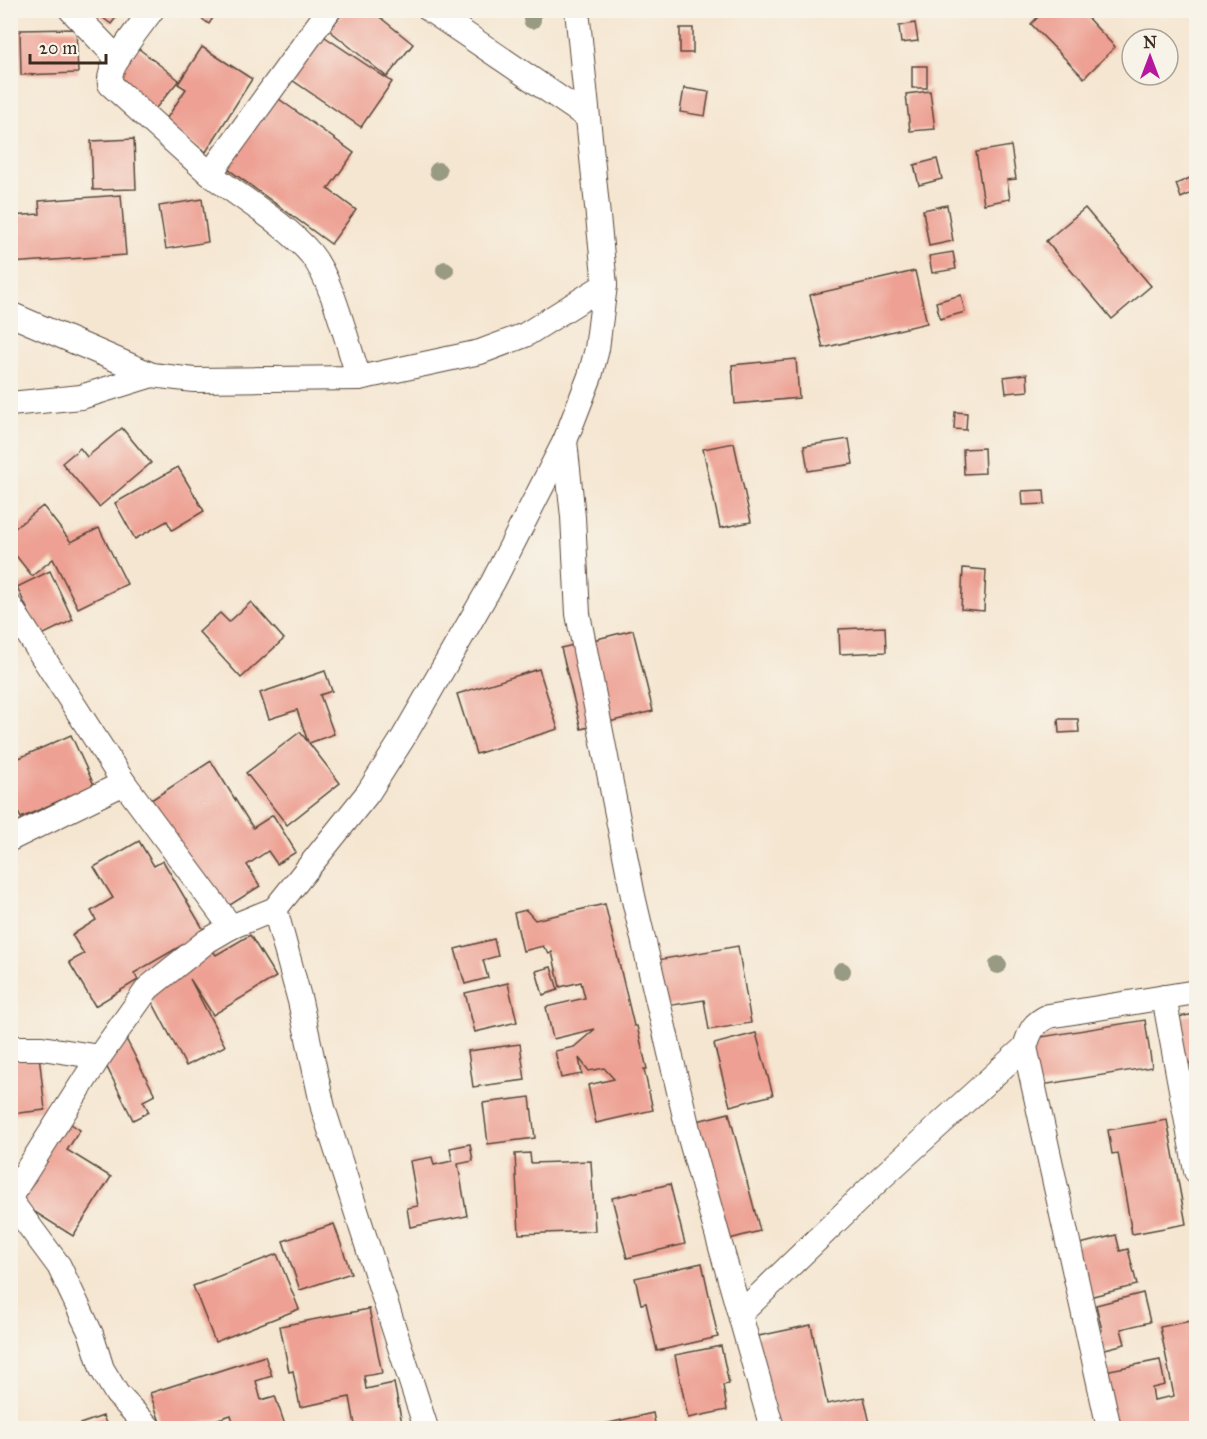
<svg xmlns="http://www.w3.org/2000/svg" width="1207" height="1439" viewBox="0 0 1207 1439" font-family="'IM FELL Great Primer',serif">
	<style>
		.building { fill: #eda093 }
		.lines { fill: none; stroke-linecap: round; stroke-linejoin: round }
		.street-casing { stroke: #574639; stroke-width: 26 }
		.street { stroke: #fff; stroke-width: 24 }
		.tree { fill: #999a82 }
	</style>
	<rect width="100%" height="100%" fill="#f7f3e8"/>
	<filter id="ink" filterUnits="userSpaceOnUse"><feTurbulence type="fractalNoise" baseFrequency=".0167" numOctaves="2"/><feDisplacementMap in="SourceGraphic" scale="12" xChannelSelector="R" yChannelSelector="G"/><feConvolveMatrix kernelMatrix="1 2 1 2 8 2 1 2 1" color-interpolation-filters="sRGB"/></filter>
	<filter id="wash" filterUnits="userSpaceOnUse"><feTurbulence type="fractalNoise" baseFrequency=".008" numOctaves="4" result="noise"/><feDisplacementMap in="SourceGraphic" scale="24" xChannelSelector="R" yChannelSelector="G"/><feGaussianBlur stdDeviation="1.35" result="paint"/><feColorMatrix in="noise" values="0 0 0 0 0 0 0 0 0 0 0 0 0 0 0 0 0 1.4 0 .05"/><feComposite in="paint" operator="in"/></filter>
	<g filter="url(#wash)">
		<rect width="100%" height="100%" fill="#f5e6d1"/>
		<g id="blocks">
			<g class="building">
				<path d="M93,10h29l-11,14z"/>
				<path d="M190,10h28l-9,14z"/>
				<path d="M345,10h26l42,34 -26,33 -58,-47z"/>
				<path d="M1045,10h35l35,37 -31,31 -53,-54z"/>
				<path d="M915,23l3,18 -17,2 -2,-17z"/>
				<rect x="680" y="28" width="13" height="25"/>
				<path d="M76,29l2,44 -57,2 -1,-45z"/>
				<path d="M319,33l73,49 -31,45 -72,-49z"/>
				<path d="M134,45l45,35 -28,34 -44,-35z"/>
				<path d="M202,47l50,32 -46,73 -43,-28 23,-35 -8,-5z"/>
				<rect x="912" y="66" width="15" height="22"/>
				<path d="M684,88l25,4 -4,24 -25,-4z"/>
				<path d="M930,91l5,38 -25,2 -4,-37z"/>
				<path d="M272,94l82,59 -26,36 28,21 -25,34 -110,-80z"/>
				<path d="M134,139l2,50 -43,1 -2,-49z"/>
				<path d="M1011,146l5,33 -9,1 3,19 -26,5 -8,-52z"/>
				<path d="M937,159l5,20 -23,6 -5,-20z"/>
				<path d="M1192,177l4,14 -15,7 -5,-14z"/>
				<path d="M121,195l5,60 -116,8v-47l30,-2 -1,-13z"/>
				<path d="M202,199l6,43 -42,7 -7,-43z"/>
				<path d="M947,205l6,36 -24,5 -6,-36z"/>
				<path d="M1085,208l66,78 -39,33 -66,-78z"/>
				<path d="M953,252l3,17 -24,4 -3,-17z"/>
				<path d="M915,271l12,52 -104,25 -13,-53z"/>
				<path d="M961,295l4,17 -25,7 -4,-17z"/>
				<path d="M796,359l3,39 -64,6 -3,-39z"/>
				<path d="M1027,374l1,17 -22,2 -2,-16z"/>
				<path d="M955,412l12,1 -1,17 -12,-1z"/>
				<path d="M122,428l29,35 -52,44 -37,-44 18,-15 7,9z"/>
				<path d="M849,439l4,25 -45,7 -4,-25z"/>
				<path d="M734,443l17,79 -31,6 -17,-79z"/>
				<path d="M984,448l1,25 -21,1 -1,-25z"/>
				<path d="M178,467l26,44 -32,19 -5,-9 -32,18 -20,-36z"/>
				<path d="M1044,490l1,14 -22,1 -1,-14z"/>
				<path d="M43,506l28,36 28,-14 28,56 -49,24 -25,-49 -21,17 -22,-28v-16z"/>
				<path d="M963,568l23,2 -2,41 -23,-2z"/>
				<path d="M50,571l23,49 -33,16 -23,-49z"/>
				<path d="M251,602l33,37 -43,39 -42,-46 21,-19 9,9z"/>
				<path d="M885,627l1,25 -46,2 -1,-25z"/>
				<path d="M633,630l20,81 -72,18 -20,-81z"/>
				<path d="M539,669l19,60 -82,25 -19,-60z"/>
				<path d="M325,671l7,20 -12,4 14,39 -25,9 31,40 -53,42 -41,-52 54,-41 8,10 -11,-32 -28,9 -9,-26z"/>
				<path d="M1058,719h20l1,13 -20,1z"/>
				<path d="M71,735l23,50 -73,33 -11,-22v-34z"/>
				<path d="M211,761l42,67 20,-13 23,37 -19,12 -9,-13 -21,14 13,21 -41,26 -71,-110z"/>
				<path d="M139,841l15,25 9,-5 42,71 -71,41 4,7 -43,26 -26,-44 15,-8 -12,-19 24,-15 -5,-9 22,-13 -19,-31z"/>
				<path d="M605,904l29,122h3l10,43h-3l9,41 -57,13 -8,-38 26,-6 -10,-11 -15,3 -10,-13 3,16 -21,4 -6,-27 19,-4 21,-18 -42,10 -7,-32 39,-9 -4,-16 -21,5 -8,-35 -3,2 -6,-8 -20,5 -9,-38 12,-3 9,10z"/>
				<path d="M250,935l26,42 -63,38 -23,-36 35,67 -39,20 -39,-74 66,-41 3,4z"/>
				<path d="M494,939l4,17 -15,4 5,18 -23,6 -10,-35z"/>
				<path d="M738,946l13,77 -42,7 -5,-30 -50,8 -8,-46z"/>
				<path d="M551,967l7,23 -15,5 -7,-24z"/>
				<path d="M508,983l9,39 -42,10 -10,-39z"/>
				<path d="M1196,1014v48l-17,3 -7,-47z"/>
				<path d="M1145,1020l7,47 -116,19 -7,-47z"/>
				<path d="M756,1033l17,62 -43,11 -16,-62z"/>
				<path d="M124,1035l31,60 -12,6 6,11 -16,8 -35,-71z"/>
				<path d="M520,1044l5,36 -52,7 -5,-36z"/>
				<path d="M39,1054l6,56 -35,4v-56z"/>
				<path d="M530,1097l5,41 -47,6 -5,-41z"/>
				<path d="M729,1113l31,118 -42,11 -33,-118z"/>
				<path d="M65,1120l15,10 -13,20 44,27 -38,59 -59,-37z"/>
				<path d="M1167,1120l19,104 -54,10 -14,-81 -6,1 -4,-24z"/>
				<path d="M470,1144l3,17 -15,3 9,52 -57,11 -3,-19 11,-2 -8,-45 22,-4 2,8 18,-4 -2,-13z"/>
				<path d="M530,1153l1,10 60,-2 4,70 -76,3 -4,-80z"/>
				<path d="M670,1184l15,60 -58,14 -15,-60z"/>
				<path d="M334,1224l17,49 -51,17 -17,-49z"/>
				<path d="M1116,1235l4,16 8,-2 9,36 -52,13 -13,-52z"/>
				<path d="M277,1254l22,55 -84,33 -22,-56z"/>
				<path d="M702,1263l16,74 -61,14 -11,-48 -5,1 -6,-26z"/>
				<path d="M1143,1293l7,29 -29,7 4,15 -28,7 -5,-18 10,-3 -6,-25z"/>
				<path d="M369,1309l13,64 -18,3 2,13 28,-6 9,45h-59l11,-3 -5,-28 -50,10 -7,-36 -4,1 -9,-46z"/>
				<path d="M1196,1320v104l-20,4h-65l-11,-56 60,-12 5,25 -13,3 2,12 20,-4 -14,-69z"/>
				<path d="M811,1325l16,79 37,-7 7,31h-103l-19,-90z"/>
				<path d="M721,1346l8,38 -6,1 4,25 -39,8 -13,-63z"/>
				<path d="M265,1356l7,20 -16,5 5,19 14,-4 11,32h-51l-4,-13 -43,13h-26l-12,-35z"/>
				<path d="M653,1413l3,15h-69z"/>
				<path d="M103,1416l5,12h-26l-2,-4z"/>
			</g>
		</g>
	</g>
	<g filter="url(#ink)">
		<use href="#blocks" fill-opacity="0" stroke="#574639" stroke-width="1.5"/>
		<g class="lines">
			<g class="street-casing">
				<g id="street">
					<path d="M71,10l47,49"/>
					<path d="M152,10c-11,16 -46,56 -42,74l100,90 119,-164"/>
					<path d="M430,10l156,106"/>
					<path d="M210,174c31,24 76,50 101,80 22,27 36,90 48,124"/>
					<path d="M10,314l142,61 42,5 165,-2 121,-26 45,-17 80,-50"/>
					<path d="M10,404l71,-7 71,-22"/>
					<path d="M565,441l8,76 5,97 55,282 57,242 82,290"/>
					<path d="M10,606l114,177 107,144"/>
					<path d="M10,839l114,-56"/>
					<path d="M275,909l25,92 23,107 103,320"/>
					<path d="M1164,997l32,174"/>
					<path d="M1025,1047l84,381"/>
					<path d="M10,1048h32l57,9"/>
					<path d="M10,1197l89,-140 49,-69 59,-47 24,-14 44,-18 93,-116 35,-55 90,-156 72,-141 25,-65 7,-27 8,-64 -28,-275"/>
					<path d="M10,1200l49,66 32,68 11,35 15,25 32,34"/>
					<path d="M741,1313l141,-136 143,-130c5,-16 8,-24 24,-31l147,-24"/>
				</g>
			</g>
			<use href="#street" class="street"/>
		</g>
		<g class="tree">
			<circle cx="532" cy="20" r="9"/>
			<circle cx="438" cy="171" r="9"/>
			<circle cx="445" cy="270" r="9"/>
			<circle cx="998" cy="965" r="9"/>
			<circle cx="842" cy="971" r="9"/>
		</g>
	</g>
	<rect width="1207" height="1439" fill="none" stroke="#f7f3e8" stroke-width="36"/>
	<g transform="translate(1150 57)"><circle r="28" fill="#f7f3e8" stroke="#aca397" stroke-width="1.5"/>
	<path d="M0-4.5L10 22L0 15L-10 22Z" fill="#b5179e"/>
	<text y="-9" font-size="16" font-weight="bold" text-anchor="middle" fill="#3b2a1e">N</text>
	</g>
	<path d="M30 54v9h76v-9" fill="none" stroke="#3b2a1e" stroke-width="3"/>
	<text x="39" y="54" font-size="18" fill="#3b2a1e" stroke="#f7f3e8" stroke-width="4.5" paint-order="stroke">20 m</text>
</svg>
